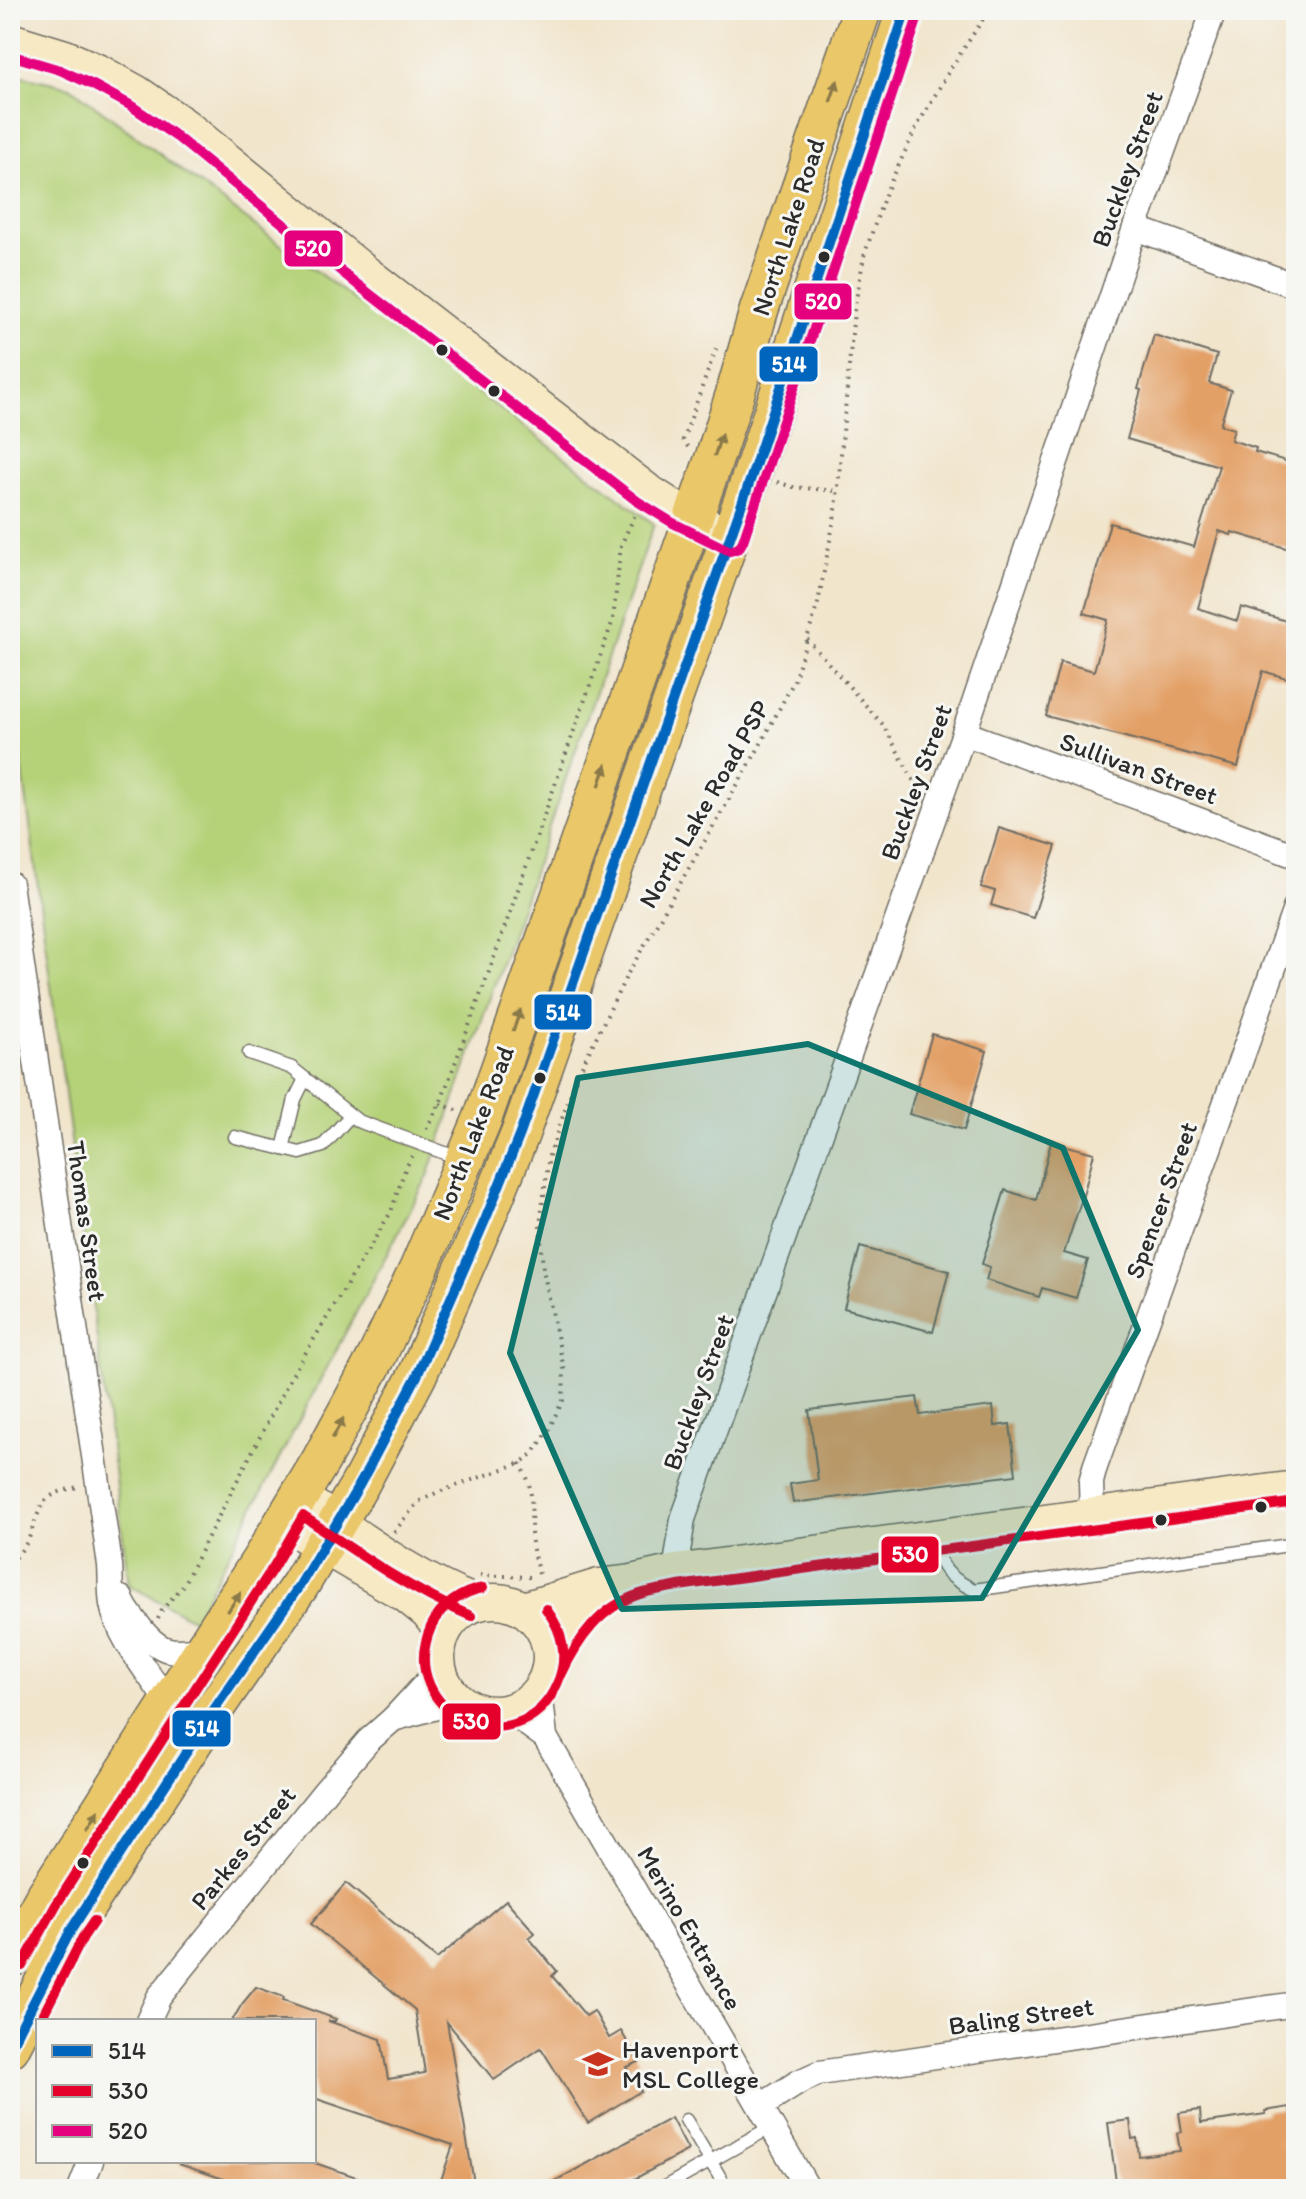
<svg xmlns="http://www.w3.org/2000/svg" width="1306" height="2199" viewBox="0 0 1306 2199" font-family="Itim,sans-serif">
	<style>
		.green { fill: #b5d278; stroke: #707e52; stroke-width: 2 }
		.building { fill: #e3a066 }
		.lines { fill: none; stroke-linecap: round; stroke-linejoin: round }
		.lane-casing { stroke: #706c63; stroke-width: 15 }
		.street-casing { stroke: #706c63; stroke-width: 27 }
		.secondary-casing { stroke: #706c63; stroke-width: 37 }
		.primary-casing { stroke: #706c63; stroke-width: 41 }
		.path { stroke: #706c63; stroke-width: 4; stroke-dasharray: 2 6; stroke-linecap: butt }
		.lane { stroke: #fff; stroke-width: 12 }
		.street { stroke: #fff; stroke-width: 24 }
		.secondary { stroke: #f7e9c3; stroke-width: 34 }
		.primary { stroke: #eac769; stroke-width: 38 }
		.bus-1-casing { stroke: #f6f6f2; stroke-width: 16 }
		.bus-2-casing { stroke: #f6f6f2; stroke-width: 16 }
		.bus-3-casing { stroke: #f6f6f2; stroke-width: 16 }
		.bus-1 { stroke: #0065bd; stroke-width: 10 }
		.bus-2 { stroke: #e4002b; stroke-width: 10 }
		.bus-3 { stroke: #e5007d; stroke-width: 10 }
		.oneway { fill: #8a794a }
		.marked { fill: #0f766e; fill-opacity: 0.2; stroke: #0f766e; stroke-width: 6; stroke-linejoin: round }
		.bus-dot { fill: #2b2b2b; stroke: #f6f6f2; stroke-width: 3 }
		.labels { text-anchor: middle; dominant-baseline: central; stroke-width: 6; stroke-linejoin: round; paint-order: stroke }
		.street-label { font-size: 26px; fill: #2b2b2b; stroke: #f6f6f2 }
		.poi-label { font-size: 26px; fill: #2b2b2b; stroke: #f6f6f2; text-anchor: start }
		.line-badge { stroke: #f6f6f2; stroke-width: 3 }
		.badge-label { font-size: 22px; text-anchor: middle; font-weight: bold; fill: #fff }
	</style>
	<rect width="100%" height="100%" fill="#f6f6f2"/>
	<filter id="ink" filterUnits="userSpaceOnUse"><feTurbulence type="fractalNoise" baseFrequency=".0125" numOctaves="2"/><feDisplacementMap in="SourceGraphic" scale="16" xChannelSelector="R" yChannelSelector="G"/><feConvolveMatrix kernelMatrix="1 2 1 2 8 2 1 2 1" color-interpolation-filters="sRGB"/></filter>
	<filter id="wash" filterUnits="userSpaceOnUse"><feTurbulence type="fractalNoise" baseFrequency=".006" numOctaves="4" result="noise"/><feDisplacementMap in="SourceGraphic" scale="32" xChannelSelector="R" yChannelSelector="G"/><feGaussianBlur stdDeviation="1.8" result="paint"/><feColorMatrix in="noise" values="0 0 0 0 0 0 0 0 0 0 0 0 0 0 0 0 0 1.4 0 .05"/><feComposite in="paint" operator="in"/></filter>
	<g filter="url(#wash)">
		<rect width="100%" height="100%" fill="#f1e5cc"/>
		<path class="green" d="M10,73l60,14 584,437 -226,652 -234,444 -65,-35 -119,-913z"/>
		<g id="blocks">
			<g class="building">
				<path d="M1154,335l63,20 -8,28 22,7 -11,35 14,4 -3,11 25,8 -1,4 41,12v87l-64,-19 -1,3 -12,-4 -21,77 39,13 4,-14 55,17v57l-33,-10 -25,96 -192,-51 14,-54 34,9 14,-51 -24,-7 26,-90 84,24 25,-81 -92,-27 14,-49 -3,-1z"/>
				<path d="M999,828l57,18 -23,72 -42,-13 4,-14 -14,-4z"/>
				<path d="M932,1034l55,17 -23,79 -55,-16z"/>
				<path d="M1051,1142l43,11 -10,39 -20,61 24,7 -12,38 -34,-10 -3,9 -53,-17 4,-13 -8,-3 23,-74 31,10z"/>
				<path d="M860,1247l89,24 -16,61 -89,-24z"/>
				<path d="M917,1397l3,18 73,-9 2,20 15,-2 6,51 -223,28 -3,-19 28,-4 -9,-70z"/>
				<path d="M346,1883l91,76 69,-59 29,33 -6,5 28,33 -5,5 34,40 8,-5 15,27 12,-7 18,31 -12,5 14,24 -53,32 -47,-75 -47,32 -47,-58 28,167h-37l15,-44 -139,-47v-77h-82l10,-17 14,-17 28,10 -1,3 53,19 -1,2h-7l53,18 7,40 37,-6 -10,-63 -104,-86z"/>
				<path d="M1290,2107l1,8 5,-1v75h-179l-9,-66 22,-3 2,19 5,-1 2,18 41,-5 -3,-18 5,-1 -3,-19 21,-3 1,13 65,-9 -1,-3z"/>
				<path d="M671,2118l17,32 -72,39h-76z"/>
				<path d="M179,2161h130l74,25v3h-130l-74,-25z"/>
			</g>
		</g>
	</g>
	<g filter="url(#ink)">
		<use href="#blocks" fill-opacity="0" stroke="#706c63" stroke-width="2"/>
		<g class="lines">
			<g class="lane-casing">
				<g id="lane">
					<path d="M249,1053l43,15 66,53 103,38"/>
					<path d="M235,1137l65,16 23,-7 27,-30"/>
					<path d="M283,1149l12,-50 10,-20"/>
					<path d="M934,1541c7,29 14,36 40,49l322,-46"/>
					<path d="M686,2120l41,69"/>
					<path d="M661,2189l112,-63"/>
				</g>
			</g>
			<g class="street-casing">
				<g id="street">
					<path d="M1135,228l161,58"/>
					<path d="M964,733l332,123"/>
					<path d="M10,884l100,681c1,13 0,26 2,39 5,32 39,72 57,100"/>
					<path d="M1092,1516l-1,-34 4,-15 201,-561"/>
					<path d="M675,1572l8,-53 281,-786 171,-505 79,-218"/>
					<path d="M121,1598c3,10 10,18 17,27 21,28 34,30 67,22"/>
					<path d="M540,1689l5,48"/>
					<path d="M509,1711l36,26 263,452"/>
					<path d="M393,1719l66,-18"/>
					<path d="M148,2021l11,-24 166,-206 43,-50 25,-22 46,-50"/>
					<path d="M761,2106l38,-24 20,-9 477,-69"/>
					<path d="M80,2189l11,-28"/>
				</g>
			</g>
			<g class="secondary-casing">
				<g id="secondary">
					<path d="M10,40l55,17 34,15 38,21 48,33 182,148 279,216 33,21 51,26"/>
					<path d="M299,1496c57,39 112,82 177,107"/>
					<path d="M284,1523l122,72 21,17 16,20"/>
					<circle cx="494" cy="1657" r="56"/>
					<path d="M524,1609l75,-23 32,-4 44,-10 621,-84"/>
					<path d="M549,1669c17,-39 30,-58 68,-79"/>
				</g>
			</g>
			<g class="primary-casing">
				<g id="primary">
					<path d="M10,1959l34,-61 218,-340 59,-98 56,-104 42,-88 63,-148 232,-661 21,-65 24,-84 103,-300"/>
					<path d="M10,2048l61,-118 144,-222 85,-123 60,-101 57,-108 69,-158 34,-84 232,-659 154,-465"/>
				</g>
			</g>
			<g class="path">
				<path d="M688,447l-5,-7 35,-97"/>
				<path d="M777,482l16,5 44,4"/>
				<path d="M807,639l77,87 35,65"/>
				<path d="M440,1104l17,6"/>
				<path d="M426,1129l14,-25 50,-135 123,-349 8,-75 14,-30"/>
				<path d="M520,1463c15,26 11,41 11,69 1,16 4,30 9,45"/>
				<path d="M394,1532l24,-30 18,-9 84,-30 13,-9 15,-23 15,-31 1,-31 -21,-100 -3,-44 9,-69 28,-80 50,-101 130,-224 37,-70 24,-78 18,-94 18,-198 10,-55 22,-64 31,-66 34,-58 38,-58"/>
				<path d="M10,1563c7,-7 15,-16 19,-25 13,-33 10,-43 49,-51"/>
				<path d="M480,1575l51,2"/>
				<path d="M158,1619l4,-9 21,-25 108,-208 100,-165 14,-43 8,-14"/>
			</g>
			<use href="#lane" class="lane"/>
			<use href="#street" class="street"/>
			<use href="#secondary" class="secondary"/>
			<use href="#primary" class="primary"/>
			<g class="bus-1-casing">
				<path id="bus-1" d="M10,2048l61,-118 144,-222 85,-123 60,-101 57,-108 69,-158 34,-84 232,-659 154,-465"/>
			</g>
			<g class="bus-2-casing">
				<g id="bus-2">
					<path d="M483,1588c-22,4 -42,18 -52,39 -38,88 89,142 126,57 12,-26 6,-53 -11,-75"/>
					<path d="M561,1675c17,-36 39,-68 79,-81 12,-4 25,-5 38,-8l618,-84"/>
					<path d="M22,1966l34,-61 218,-339 29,-50c54,37 107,74 168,100"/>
					<path d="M40,2021l43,-84 11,-16"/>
				</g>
			</g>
			<g class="bus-3-casing">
				<path id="bus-3" d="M10,55l50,15 33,15 37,20 47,32 181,148 279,216 36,22 57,28 9,-3 4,-7 176,-527"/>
			</g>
			<use href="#bus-1" class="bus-1"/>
			<use href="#bus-2" class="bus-2"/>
			<use href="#bus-3" class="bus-3"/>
		</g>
		<defs><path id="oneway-solid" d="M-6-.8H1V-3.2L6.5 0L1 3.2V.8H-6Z" transform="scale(2)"/></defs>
		<g class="oneway">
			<use href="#oneway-solid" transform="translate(834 91) rotate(-71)"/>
			<use href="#oneway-solid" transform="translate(718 445) rotate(-72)"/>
			<use href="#oneway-solid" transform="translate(603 775) rotate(-71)"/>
			<use href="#oneway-solid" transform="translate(517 1020) rotate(-71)"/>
			<use href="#oneway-solid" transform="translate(338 1428) rotate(-62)"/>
			<use href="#oneway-solid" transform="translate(234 1602) rotate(-57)"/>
			<use href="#oneway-solid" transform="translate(93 1820) rotate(-58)"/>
		</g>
	</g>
	<path class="marked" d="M808,1044l255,104 75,182 -156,268 -360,11 -112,-256 68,-275z"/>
	<defs>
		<g id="school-bare" transform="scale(2.4)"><path d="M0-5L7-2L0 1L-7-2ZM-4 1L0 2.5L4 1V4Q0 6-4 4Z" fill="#c8321e" stroke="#f6f6f2" stroke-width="2.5" paint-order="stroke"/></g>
	</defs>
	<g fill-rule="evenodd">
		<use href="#school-bare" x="598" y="2064"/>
	</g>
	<g class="bus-dot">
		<circle cx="824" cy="257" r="7"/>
		<circle cx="442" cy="350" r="7"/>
		<circle cx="494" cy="391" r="7"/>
		<circle cx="540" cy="1078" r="7"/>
		<circle cx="1261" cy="1507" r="7"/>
		<circle cx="1161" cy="1520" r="7"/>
		<circle cx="83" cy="1863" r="7"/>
	</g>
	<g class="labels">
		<g class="street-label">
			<text transform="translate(1127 169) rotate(-70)">Buckley Street</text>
			<text transform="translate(788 227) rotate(-72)">North Lake Road</text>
			<text transform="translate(1139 768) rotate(20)">Sullivan Street</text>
			<text transform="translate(916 782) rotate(-70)">Buckley Street</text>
			<text transform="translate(704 804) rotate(-60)">North Lake Road PSP</text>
			<text transform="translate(473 1133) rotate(-69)">North Lake Road</text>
			<text transform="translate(1161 1200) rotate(-70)">Spencer Street</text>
			<text transform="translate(87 1221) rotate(82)">Thomas Street</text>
			<text transform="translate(698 1392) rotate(-70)">Buckley Street</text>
			<text transform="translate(243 1848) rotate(-51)">Parkes Street</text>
			<text transform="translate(690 1928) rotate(60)">Merino Entrance</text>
			<text transform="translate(1021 2016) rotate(-8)">Baling Street</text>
		</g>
		<g class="poi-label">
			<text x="622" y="2049">Havenport<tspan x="622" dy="30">MSL College</tspan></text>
		</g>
	</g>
	<g class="line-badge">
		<rect x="283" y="229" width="61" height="39" rx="8" fill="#e5007d"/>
		<rect x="793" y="282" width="60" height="39" rx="8" fill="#e5007d"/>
		<rect x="758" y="345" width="61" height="38" rx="8" fill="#0065bd"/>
		<rect x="533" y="993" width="60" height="38" rx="8" fill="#0065bd"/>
		<rect x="880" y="1535" width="60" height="39" rx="8" fill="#e4002b"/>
		<rect x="441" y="1702" width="61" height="39" rx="8" fill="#e4002b"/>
		<rect x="171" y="1709" width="61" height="39" rx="8" fill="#0065bd"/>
	</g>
	<g class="badge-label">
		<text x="313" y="256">520</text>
		<text x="823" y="309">520</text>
		<text x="789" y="372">514</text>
		<text x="563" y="1020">514</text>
		<text x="910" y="1562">530</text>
		<text x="471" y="1729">530</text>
		<text x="202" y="1736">514</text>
	</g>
	<rect width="1306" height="2199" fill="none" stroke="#f6f6f2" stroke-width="40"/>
	<rect x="36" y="2019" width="280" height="144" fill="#f6f6f2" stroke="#a5a5a2" stroke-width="2"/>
	<rect x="52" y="2045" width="40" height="12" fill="#0065bd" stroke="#a5a5a2" stroke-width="2"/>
	<text x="108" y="2059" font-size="24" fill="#2b2b2b">514</text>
	<rect x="52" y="2085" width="40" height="12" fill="#e4002b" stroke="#a5a5a2" stroke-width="2"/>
	<text x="108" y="2099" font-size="24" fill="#2b2b2b">530</text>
	<rect x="52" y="2125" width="40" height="12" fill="#e5007d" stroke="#a5a5a2" stroke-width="2"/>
	<text x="108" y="2139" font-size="24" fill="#2b2b2b">520</text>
</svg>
